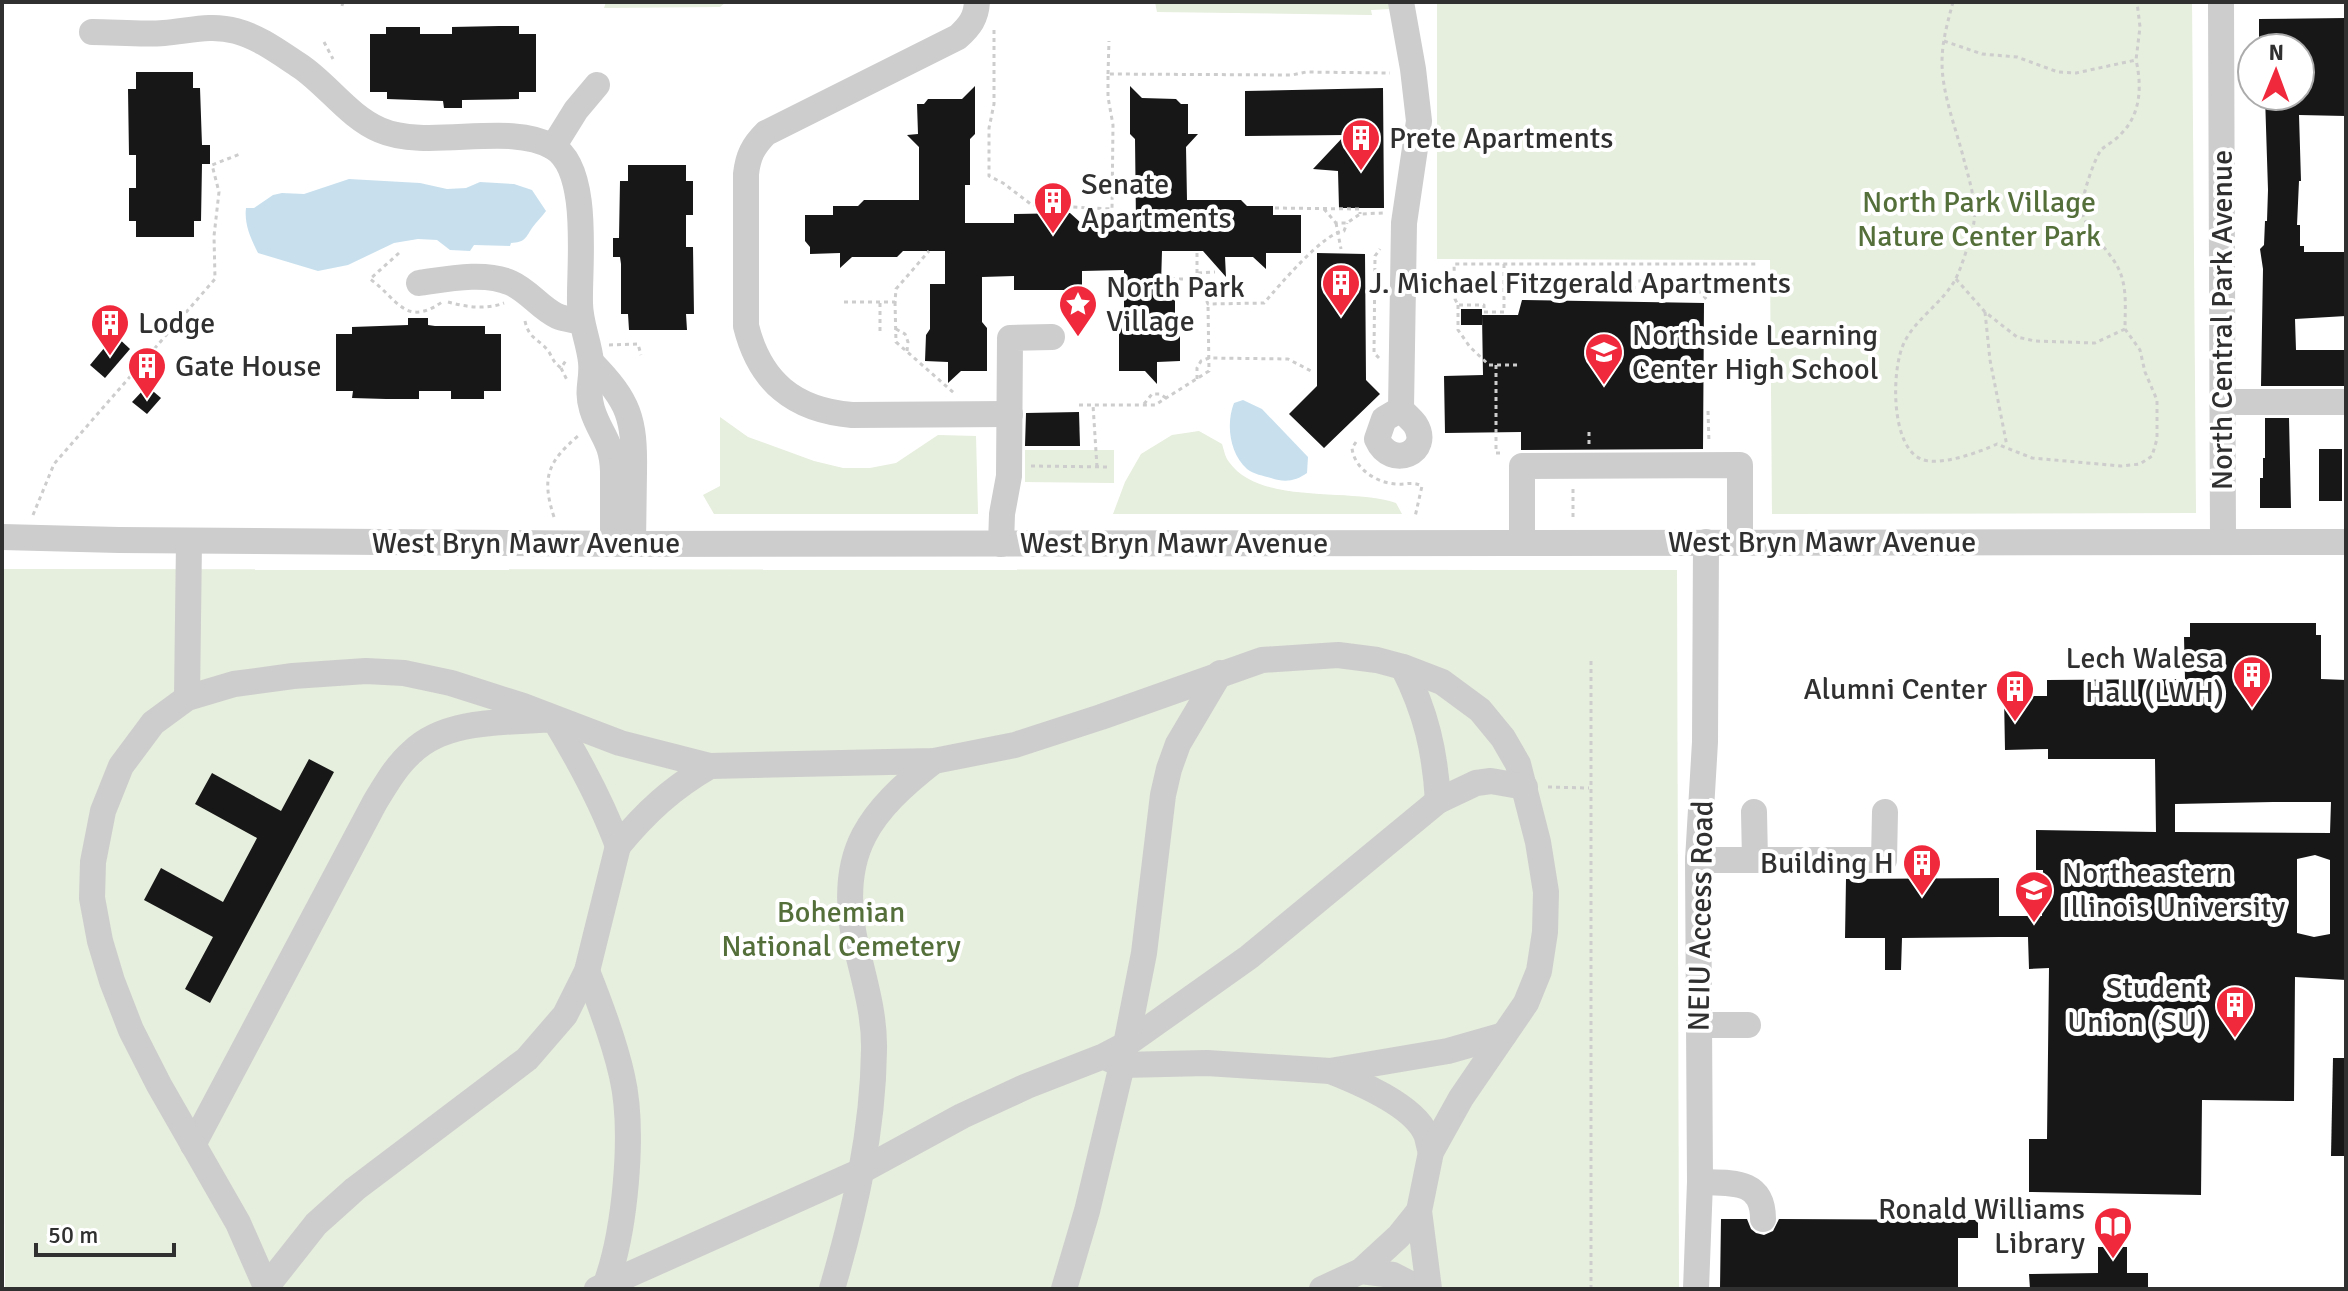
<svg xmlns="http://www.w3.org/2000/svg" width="2348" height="1291" viewBox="0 0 2348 1291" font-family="Signika,sans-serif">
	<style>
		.green { fill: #e6eedd }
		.water { fill: #c8e0ee }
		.building { fill: #171717; fill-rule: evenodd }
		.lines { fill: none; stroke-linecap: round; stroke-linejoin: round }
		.path { stroke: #cdcdcd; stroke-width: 3; stroke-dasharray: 4 4; stroke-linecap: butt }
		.minor { stroke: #cdcdcd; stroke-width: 26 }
		.labels { text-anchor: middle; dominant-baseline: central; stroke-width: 8; stroke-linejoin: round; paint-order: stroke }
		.poi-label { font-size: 30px; fill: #303030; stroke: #fff; text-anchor: start }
		.park-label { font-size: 30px; fill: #546f3a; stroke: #fff }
		.street-label { font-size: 30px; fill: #303030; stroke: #fff }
	</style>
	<rect width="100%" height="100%" fill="#fff"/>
	<g class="green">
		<path d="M606,2h120l-6,5 -116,1z"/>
		<path d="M1155,2h234l2,7 -20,1 1,5 -215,-3z"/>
		<path d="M1437,2h755l4,511 -424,1 -2,-254 -333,-1z"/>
		<path d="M720,417l28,20 66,24 29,7h27l26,-5 42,-28 38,1 2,78h-264l-11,-19 17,-9z"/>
		<path d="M1199,431l23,13c2,6 3,13 7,18 31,44 121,25 167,41l6,11h-289l12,-32 16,-28 31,-19z"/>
		<path d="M1025,450h89v33l-89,-1z"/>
		<path d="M2,569l1675,1 2,719h-1674z"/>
	</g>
	<g class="water">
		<path d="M349,179l71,4 27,6 19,-1 14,-6 34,2 18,6 14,21c-4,6 -10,11 -14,17 -7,11 -7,14 -21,15l-1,3 -36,-1 -4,6 -20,-1 -13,-10 -19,-1 -24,4 -46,22 -30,6 -60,-18c-7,-14 -14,-29 -12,-45h8l19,-13 9,-2 22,1z"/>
		<path d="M1243,400l19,9 46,48 -1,16c-11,8 -22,10 -36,5 -7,-2 -18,-4 -24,-9 -18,-16 -21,-46 -13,-66z"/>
	</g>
	<g class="building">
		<path d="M2346,18v98l-47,-1 2,66h-2l-2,44h3v21h4v6h42v64l-51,3 1,31h50v36h-85l2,-117 -3,-20 4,-4 1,-24h2l1,-31 -3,-94h35v-48h-37v-6h-4v-23z"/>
		<path d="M499,26h20v8h17v58h-17v7l-57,1v8h-18l-1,-7 -56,-2v-7h-17v-58h16v-7h34v7h32v-7z"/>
		<path d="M136,72h57v16h7l2,57h8v19h-8l-1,57h-7v16h-58v-16h-7v-33h7v-33h-7l-1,-66h8z"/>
		<path d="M975,86v48l-5,5v46h-5v38h49v-9l56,-1 11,10h55l-1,-84 -5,-5v-48l12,12 34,1 5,5h7v30h10l-12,13 1,53h54l6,6h26v9h28v38h-35v16l-13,-12h-28l1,20 -23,-26h-41l-1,33h14v46l5,4v27l-23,1v22l-12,-13h-26v-43l5,-6v-52l-42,1v19h-68v-14l-32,1v45l5,6v43h-26l-13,12v-21l-23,-1 1,-26 4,-6v-45h15v-33h-42l-6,6h-45l-12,11v-15l-30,1v-7l-5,-6v-26h28v-9h25l6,-6h55v-53l-12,-12 11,-1 -1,-30h7l4,-5h34z"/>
		<path d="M1383,88l1,120h-45l-1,-37 -25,-2 32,-34 -100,1v-45z"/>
		<path d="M628,165h58v16h7v34h-7v32h7l1,67h-8l1,16h-58l-1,-16h-7v-50l-1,-7h-7v-19h6l1,-57h8z"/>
		<path d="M1317,253l48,1 1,126 14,14 -56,54 -35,-34 28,-28z"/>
		<path d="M1522,300l182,3 -1,146 -182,1v-18l-76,1 -1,-57 39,-1 -1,-60h36z"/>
		<rect x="1461" y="309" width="21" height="16"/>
		<path d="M408,318h20v7l7,1h50v8h16v57h-17v8h-33v-8h-32v8h-33l-34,-1 1,-7h-17v-57h16v-7l56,-2z"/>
		<path d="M115,335l15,14 -25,29 -15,-13z"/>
		<path d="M147,386l14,12 -14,16 -15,-12z"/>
		<path d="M1079,412l1,34h-55l1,-33z"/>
		<path d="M2265,418h24l2,90h-31v-30h3v-20h2z"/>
		<rect x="2319" y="449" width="23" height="52"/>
		<path d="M2190,623h126v12h5v44l25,1v300l-51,-3 -1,124 -92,-1 -1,95 -172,-3v-53h18l2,-171 -20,1 -1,-32h-29l-97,1 -1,32h-16v-32h-40l1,-59 153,-1v38h43l1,-46h-7v-40l120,2 -1,-73h-107v-10l-43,1 -1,-54h43v-16l138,-1 -1,-42h6zM2273,802h58l-1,31 -155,-1v-28zM2315,855l15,5v74l-16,3 -17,-4v-74z"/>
		<path d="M309,759l25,13 -124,231 -25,-14 28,-52 -69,-37 17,-32 62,34 34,-64 -62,-34 17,-31 69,38z"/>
		<path d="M2333,1058h13v98h-15z"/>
		<path d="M1721,1219h26l4,10 5,4 8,2 9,-4 6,-12 199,1v18h-20v51h-238z"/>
		<path d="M2098,1247h29v26h21v16h-118l-1,-15 69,-1z"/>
	</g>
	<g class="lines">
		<g class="path">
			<path d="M1953,2c-5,19 -11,39 -11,60 0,31 13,64 21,94 5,20 14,46 11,66 -2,12 -13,48 -19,58 -12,22 -39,39 -50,61 -14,25 -15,105 16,118 18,8 59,-7 76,-15l35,14 89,8 19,-2 12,-8 5,-17v-39l-12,-28 -5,-22 -15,-21"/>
			<path d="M342,6l1,-4"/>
			<path d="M994,30v74l-5,24v48l14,7 29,22 80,4 1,-84 -5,-28v-23l184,1 14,-3 84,1"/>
			<path d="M1944,41l38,13 35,3 41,15 18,1 60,-13 4,-33 -3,-25"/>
			<path d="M324,42l9,17"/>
			<path d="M1108,74l1,-33"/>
			<path d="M1275,208l85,1v5"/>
			<path d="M1324,209l12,14h11l13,-9 23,-1"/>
			<path d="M1336,223l5,26"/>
			<path d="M399,253l-29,26c27,19 35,49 72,23"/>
			<path d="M1504,264v48h-20v-7h-26l-3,-6 -1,-35h302"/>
			<path d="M1198,273l17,-1"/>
			<path d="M1163,279h34v-27"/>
			<path d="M1197,279l11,25 56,-1c15,-17 60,-71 80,-72l3,-8"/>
			<path d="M1956,279l29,33 32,25 18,4 60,2 30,-14c0,-22 3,-45 -9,-65 -9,-16 -35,-39 -34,-57 0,-11 13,-51 20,-58 6,-5 14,-9 19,-15 20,-20 21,-48 15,-74"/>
			<path d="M1503,284h57l6,-3h124l19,21"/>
			<path d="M1560,284l7,3 120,1 6,-4"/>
			<path d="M448,302c18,5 38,8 56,1"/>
			<path d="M844,302h51l1,-13 33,-38"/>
			<path d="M895,302l1,40 58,51"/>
			<path d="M1458,305v25l12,17 19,18h32"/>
			<path d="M1985,312l5,48 17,86"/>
			<path d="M525,321c4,19 15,18 24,31 4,7 5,11 12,16l6,-9"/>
			<path d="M896,329l9,5 3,8 -1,9"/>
			<path d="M880,331v-28"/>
			<path d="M609,345l29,-1 3,11"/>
			<path d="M1379,358l-5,-5 1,-97 5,-7"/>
			<path d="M1496,365v88h8"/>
			<path d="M561,368l7,14"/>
			<path d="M1197,379v-11l4,-7 8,-3 79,1 23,12"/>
			<path d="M1144,404l8,-10h8l6,4"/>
			<path d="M1079,405h14"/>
			<path d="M1708,411l1,32"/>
			<path d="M1589,432v12"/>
			<path d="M1356,442l-4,6c2,20 24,35 44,36 10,1 16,-3 26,2l-7,31"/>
			<path d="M1031,466l80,1"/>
			<path d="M1097,467l-4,-62h62l54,-34 -1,-67"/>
			<path d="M33,515l21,-51 161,-185 -1,-43 5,-44 -7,-27 28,-11"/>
			<path d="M554,517c-13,-40 -6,-55 24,-81"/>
			<path d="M1573,517v-28"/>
			<path d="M1548,787l41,1"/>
			<path d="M1591,1289v-632"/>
		</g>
		<g class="minor">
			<path d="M977,2c-1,16 -7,24 -19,35l-192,96c-13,13 -18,23 -20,41v152c14,56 48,84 106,89l158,-1"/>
			<path d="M1401,2l12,67 6,52 -15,102 -3,186c4,5 10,10 14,15 18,28 -24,47 -38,15l7,-20 17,-10"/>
			<path d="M2221,2l2,539"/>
			<path d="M92,32c23,0 49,3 72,1 25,-2 47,-9 72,-2 23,6 44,22 64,35 27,18 49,51 80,64 48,21 129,-9 173,17 38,22 26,118 27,156 0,20 9,39 11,59 2,18 -5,27 1,47 8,26 20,31 21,62"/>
			<path d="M553,147l23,-37 21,-25"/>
			<path d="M419,283c28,-4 66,-12 92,0 18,8 29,25 46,33 7,3 17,4 24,6"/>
			<path d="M592,363c37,38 43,56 42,109"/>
			<path d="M2222,402h124"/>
			<path d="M2,537l117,3 514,4 1713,-2"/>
			<path d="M1522,542v-76l218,-1v77"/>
			<path d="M613,544v-73l21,1 -1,72"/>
			<path d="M1001,544l1,-30 7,-38 1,-138 42,-1"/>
			<path d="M1403,667c23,45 32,84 35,134"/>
			<path d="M187,698l2,-157"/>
			<path d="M1754,812l1,48"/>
			<path d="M1698,860h186l1,-48"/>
			<path d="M587,971c14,35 27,69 35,105 13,56 3,160 -18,213"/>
			<path d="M1700,1025h48"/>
			<path d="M1107,1058l15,7 85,-2 123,8 118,-20 56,-16"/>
			<path d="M1330,1071c28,11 83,34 96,63 2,5 3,13 5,18"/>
			<path d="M193,1145l182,-343c11,-18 21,-36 37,-50 35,-34 96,-29 142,-33 25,41 47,81 64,127 28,-34 54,-58 92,-80"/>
			<path d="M1700,1182c31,1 63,-3 63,37"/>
			<path d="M1361,1271l32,4 27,14"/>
			<path d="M267,1286l49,-62 39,-35 172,-130 38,-44 22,-44 31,-125"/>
			<path d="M267,1289l-29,-66 -79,-138 -28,-55 -19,-49 -12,-40 -8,-43 1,-36 10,-51 18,-45 32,-43 34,-25 47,-14 59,-8 73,-5 38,2 47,10 72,23 97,37 90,23 224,-5 81,-16 86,-28 161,-57 76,-5 39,5 26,7 39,15 38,28 23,28 15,26 20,78 8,50 -1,40 -6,39 -13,32 -65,95 -30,54 -12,59 10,78"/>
			<path d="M597,1289l264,-118 101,-55 65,-30 77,-30 21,-11 124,-88 189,-156 38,-18 15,-2 34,6"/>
			<path d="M832,1289c23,-79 41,-157 42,-239 1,-39 -12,-76 -20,-114 -16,-85 16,-125 80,-175"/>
			<path d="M1064,1289l23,-78 35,-146 22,-112 19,-158 6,-26 9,-25 42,-71"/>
			<path d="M1322,1289l39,-18 38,-35 20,-25"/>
			<path d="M1696,1289l4,-107 -2,-322 7,-118 1,-200"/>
		</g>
	</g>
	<defs>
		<g id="building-pin" transform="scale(2)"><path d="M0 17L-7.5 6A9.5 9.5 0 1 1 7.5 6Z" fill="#f0293d" stroke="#fff"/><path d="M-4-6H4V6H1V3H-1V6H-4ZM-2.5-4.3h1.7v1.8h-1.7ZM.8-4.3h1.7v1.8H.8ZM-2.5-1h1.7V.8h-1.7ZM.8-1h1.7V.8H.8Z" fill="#fff"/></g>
		<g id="sight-pin" transform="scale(2)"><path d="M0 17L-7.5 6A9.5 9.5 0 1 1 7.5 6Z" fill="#f0293d" stroke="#fff"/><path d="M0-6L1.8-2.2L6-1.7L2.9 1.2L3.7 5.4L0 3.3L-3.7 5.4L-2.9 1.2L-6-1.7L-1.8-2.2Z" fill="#fff"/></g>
		<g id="school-pin" transform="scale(2)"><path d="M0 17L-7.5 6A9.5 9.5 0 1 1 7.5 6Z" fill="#f0293d" stroke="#fff"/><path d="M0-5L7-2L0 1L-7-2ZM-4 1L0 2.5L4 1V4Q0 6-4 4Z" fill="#fff"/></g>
		<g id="university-pin" transform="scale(2)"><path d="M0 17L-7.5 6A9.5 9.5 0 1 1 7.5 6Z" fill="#f0293d" stroke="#fff"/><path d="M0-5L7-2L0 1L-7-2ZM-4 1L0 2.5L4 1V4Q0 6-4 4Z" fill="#fff"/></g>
		<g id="library-pin" transform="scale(2)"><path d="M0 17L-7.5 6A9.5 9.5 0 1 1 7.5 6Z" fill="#f0293d" stroke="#fff"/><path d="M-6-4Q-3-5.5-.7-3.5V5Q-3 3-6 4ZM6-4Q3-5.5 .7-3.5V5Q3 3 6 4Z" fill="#fff"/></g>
	</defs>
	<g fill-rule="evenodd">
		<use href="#building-pin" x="1361" y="138"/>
		<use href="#building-pin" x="1053" y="201"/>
		<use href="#building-pin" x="1341" y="283"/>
		<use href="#sight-pin" x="1078" y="304"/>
		<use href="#building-pin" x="110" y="323"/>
		<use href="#school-pin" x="1604" y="352"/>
		<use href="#building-pin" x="147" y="366"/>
		<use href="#building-pin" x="2252" y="675"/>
		<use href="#building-pin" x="2015" y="689"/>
		<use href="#building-pin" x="1922" y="863"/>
		<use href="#university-pin" x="2034" y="890"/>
		<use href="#building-pin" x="2235" y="1005"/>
		<use href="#library-pin" x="2113" y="1226"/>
	</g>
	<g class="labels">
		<g class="poi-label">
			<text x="1389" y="138">Prete Apartments</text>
			<text x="1081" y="184">Senate<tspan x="1081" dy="34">Apartments</tspan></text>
			<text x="1369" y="283">J. Michael Fitzgerald Apartments</text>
			<text x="1106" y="287">North Park<tspan x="1106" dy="34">Village</tspan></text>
			<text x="138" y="323">Lodge</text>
			<text x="1632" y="335">Northside Learning<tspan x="1632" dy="34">Center High School</tspan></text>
			<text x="175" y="366">Gate House</text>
			<text x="2224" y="658" text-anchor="end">Lech Walesa<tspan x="2224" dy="34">Hall (LWH)</tspan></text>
			<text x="1987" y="689" text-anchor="end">Alumni Center</text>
			<text x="1894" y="863" text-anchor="end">Building H</text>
			<text x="2062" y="873">Northeastern<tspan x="2062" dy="34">Illinois University</tspan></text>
			<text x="2207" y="988" text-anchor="end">Student<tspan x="2207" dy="34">Union (SU)</tspan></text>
			<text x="2085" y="1209" text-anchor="end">Ronald Williams<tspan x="2085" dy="34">Library</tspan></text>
		</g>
		<g class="park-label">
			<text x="1979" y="202">North Park Village<tspan x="1979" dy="34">Nature Center Park</tspan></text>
			<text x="841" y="912">Bohemian<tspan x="841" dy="34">National Cemetery</tspan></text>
		</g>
		<g class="street-label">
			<text transform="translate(2222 320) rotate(-90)">North Central Park Avenue</text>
			<text x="1822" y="542">West Bryn Mawr Avenue</text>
			<text x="526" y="543">West Bryn Mawr Avenue</text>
			<text x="1174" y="543">West Bryn Mawr Avenue</text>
			<text transform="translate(1701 916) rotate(-89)">NEIU Access Road</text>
		</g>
	</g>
	<rect width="2348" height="1291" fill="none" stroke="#303030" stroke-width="8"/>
	<g transform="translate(2276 72) rotate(1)"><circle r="38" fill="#ffffff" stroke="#acacac" stroke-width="2"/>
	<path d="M0-6L14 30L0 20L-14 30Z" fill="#f0293d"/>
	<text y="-12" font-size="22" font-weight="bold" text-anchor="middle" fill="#303030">N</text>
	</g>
	<path d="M36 1243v12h138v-12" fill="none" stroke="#303030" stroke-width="4"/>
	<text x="48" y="1243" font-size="24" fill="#303030" stroke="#ffffff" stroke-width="6" paint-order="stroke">50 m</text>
</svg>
